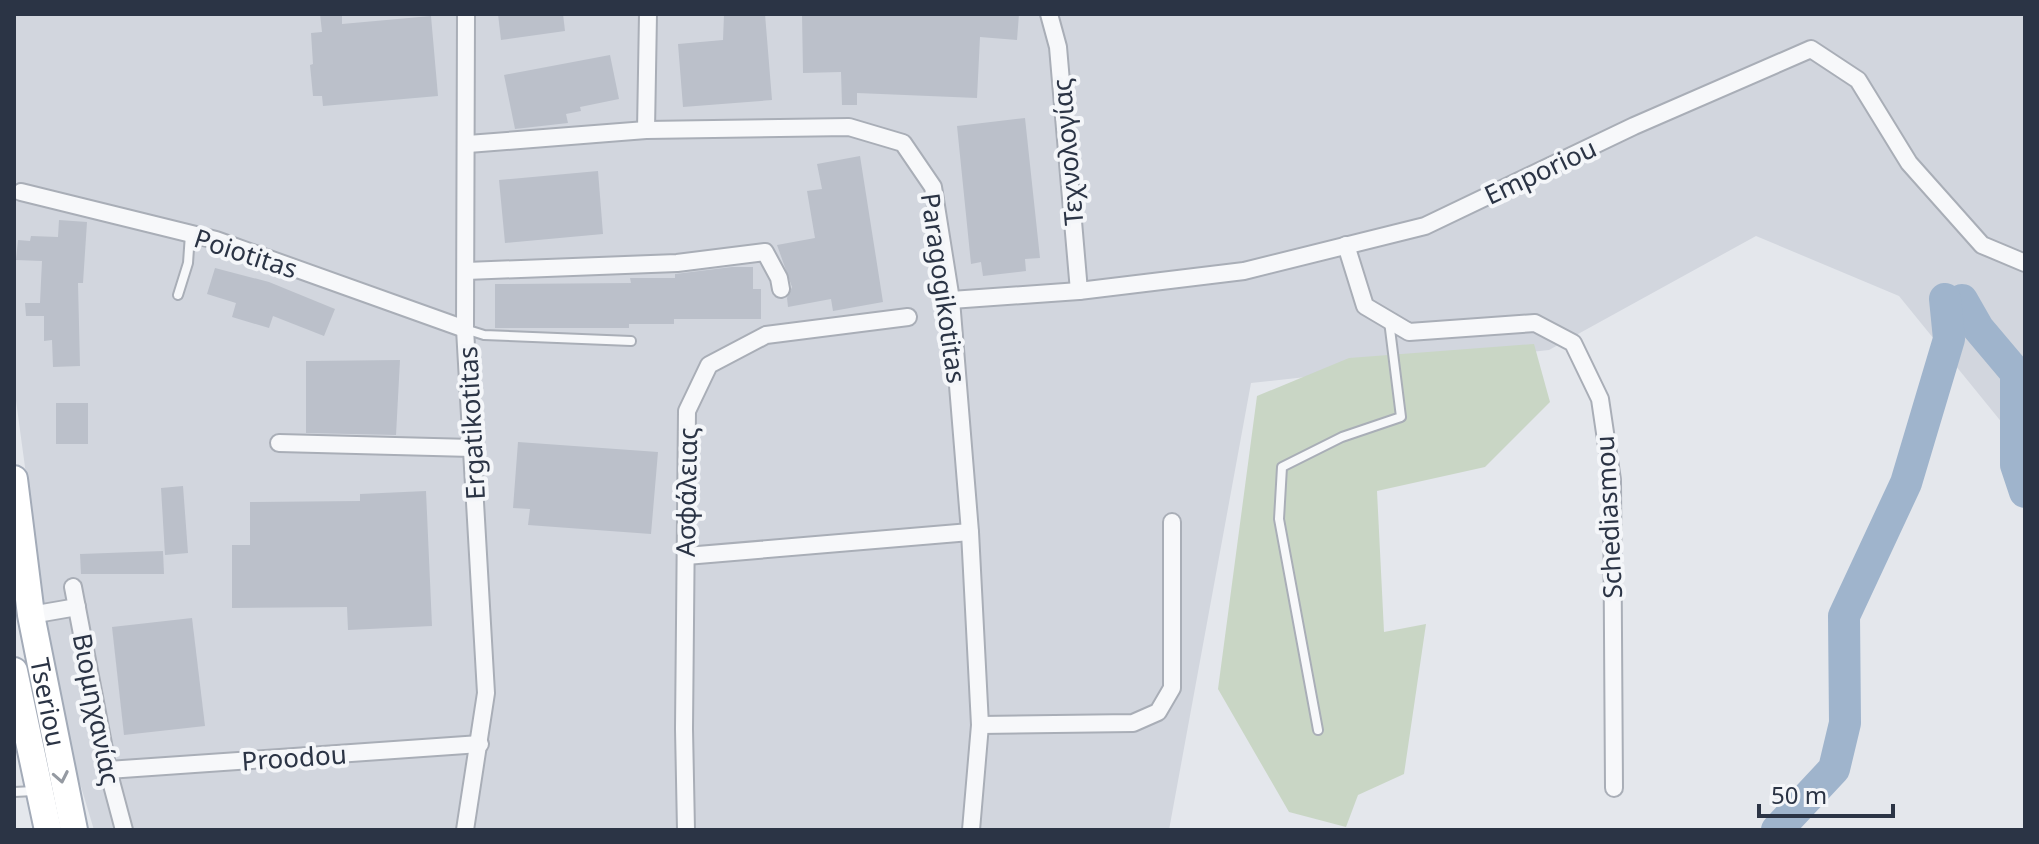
<svg xmlns="http://www.w3.org/2000/svg" width="2039" height="844" viewBox="0 0 2039 844" font-family="'Noto Sans',sans-serif">
	<style>
		.built { fill: #d2d6de }
		.green { fill: #c9d6c5 }
		.lines { fill: none; stroke-linecap: round; stroke-linejoin: round }
		.river { stroke: #9fb4cc; stroke-width: 32 }
		.building { fill: #bbc0ca }
		.lane-casing { stroke: #a9aeb7; stroke-width: 12 }
		.street-casing { stroke: #a9aeb7; stroke-width: 20 }
		.primary-casing { stroke: #a3abb8; stroke-width: 30 }
		.lane { stroke: #f7f8fa; stroke-width: 8 }
		.street { stroke: #f7f8fa; stroke-width: 16 }
		.primary { stroke: #fff; stroke-width: 26 }
		.oneway { stroke: #959aa2 }
		.labels { text-anchor: middle; dominant-baseline: central; stroke-width: 8; stroke-linejoin: round; paint-order: stroke }
		.street-label { font-size: 26px; fill: #2b3445; stroke: #f4f6f9 }
	</style>
	<rect width="100%" height="100%" fill="#e4e7ec"/>
	<path class="built" d="M14,14h2011v437l-126,-155 -143,-60 -207,114 -298,33 -82,447h-1075l-36,-120 -44,-324z"/>
	<path class="green" d="M1534,344l16,58 -65,65 -108,24 7,141 42,-8 -22,150 -46,21 -12,32 -57,-15 -71,-123 39,-293 92,-38z"/>
	<g class="lines">
		<g class="river">
			<path d="M1962,300l16,28 38,45v92l9,27"/>
			<path d="M1777,830l57,-61 11,-46 -1,-107 62,-133 43,-144 -4,-40"/>
		</g>
	</g>
	<g class="building">
		<path d="M320,14h22v10l89,-8 7,80 -115,10 -1,-10h-9l-3,-31 3,-1 -2,-31 11,-1z"/>
		<path d="M498,14h65l2,17 -64,9z"/>
		<path d="M724,14h41l7,86 -89,7 -5,-63 45,-4z"/>
		<path d="M802,14h217l-2,26 -37,-3 -3,61 -120,-5v12h-15l-1,-33 -38,1z"/>
		<path d="M610,55l9,44 -39,8 1,4 -15,3 2,9 -53,6 -11,-54z"/>
		<path d="M1025,118l15,140 -15,1 1,12 -43,5 -2,-14 -10,2 -14,-138z"/>
		<path d="M860,156l23,146 -50,9 -2,-12 -43,8 -1,-9 5,-11 -15,-42 38,-7 -8,-47 15,-2 -5,-25z"/>
		<path d="M598,171l5,63 -98,9 -6,-63z"/>
		<path d="M59,220l28,2 -4,61h-5l2,83 -27,1 -1,-27 -8,1v-25h-18l-1,-13h15l2,-42 -26,-1 2,-20 12,1 1,-5 27,1z"/>
		<path d="M732,267h21v22h8v30h-87v5h-45v4h-134v-44l136,-1 -1,-5h45v-4z"/>
		<path d="M215,268l54,14 66,27 -11,27 -51,-20 -4,12 -37,-11 4,-14 -29,-9z"/>
		<path d="M400,360l-4,75 -90,-2v-72z"/>
		<rect x="56" y="403" width="32" height="41"/>
		<path d="M518,442l140,10 -7,82 -123,-9 2,-16 -17,-1z"/>
		<path d="M183,486l5,67 -23,2 -4,-67z"/>
		<path d="M426,491l6,135 -84,4 -1,-23 -115,1v-63h18v-43l110,-1v-7z"/>
		<path d="M163,551l1,23h-83l-1,-20z"/>
		<path d="M192,618l13,108 -81,9 -12,-108z"/>
	</g>
	<g class="lines">
		<g class="lane-casing">
			<g id="lane">
				<path d="M178,295l10,-32 2,-29"/>
				<path d="M465,329l19,6 147,6"/>
				<path d="M1318,730l-39,-211 3,-52 60,-30 59,-20 -12,-96"/>
				<path d="M14,792l20,-1"/>
			</g>
		</g>
		<g class="street-casing">
			<g id="street">
				<path d="M1049,14l9,33 21,244"/>
				<path d="M646,130l2,-116"/>
				<path d="M468,144l178,-14 203,-3 54,16 30,44 18,113 19,232 10,193 -9,105"/>
				<path d="M21,192l195,48 249,89"/>
				<path d="M1346,245l19,61 44,26 126,-9 38,20 27,56 12,81 2,308"/>
				<path d="M466,271l211,-8 88,-11 14,26 2,11"/>
				<path d="M951,300l128,-9 165,-20 181,-45 209,-100 177,-77 47,31 51,83 73,82 43,18"/>
				<path d="M279,443l193,5"/>
				<path d="M686,556l284,-24"/>
				<path d="M73,587l35,183 16,60"/>
				<path d="M31,615l46,-8"/>
				<path d="M980,725l153,-2 25,-11 14,-24v-166"/>
				<path d="M108,770l372,-26"/>
				<path d="M465,830l21,-137 -21,-364 1,-315"/>
				<path d="M686,830l-2,-101 3,-318 22,-46 57,-30 142,-18"/>
			</g>
		</g>
		<g class="primary-casing">
			<g id="primary">
				<path id="s1" d="M14,479l17,136 43,215"/>
				<path d="M14,671l34,159"/>
			</g>
		</g>
		<use href="#lane" class="lane"/>
		<use href="#street" class="street"/>
		<use href="#primary" class="primary"/>
	</g>
	<defs><path id="oneway-chevron" d="M-2-3.5L2.5 0L-2 3.5" fill="none" stroke-width="1.6" stroke-linecap="round" stroke-linejoin="round" transform="scale(2)"/></defs>
	<use class="oneway" href="#oneway-chevron" transform="translate(61 777) rotate(79)"/>
	<g class="labels">
		<g class="street-label">
			<text transform="translate(1067 152) rotate(-95)">Τεχνολογίας</text>
			<text transform="translate(1540 171) rotate(-25)">Emporiou</text>
			<text transform="translate(246 253) rotate(18)">Poiotitas</text>
			<text transform="translate(944 288) rotate(82)">Paragogikotitas</text>
			<text transform="translate(471 423) rotate(-93)">Ergatikotitas</text>
			<text transform="translate(686 492) rotate(-89)">Ασφάλειας</text>
			<text transform="translate(1608 517) rotate(-93)">Schediasmou</text>
			<text stroke="none"><textPath href="#s1" startOffset="226">Tseriou</textPath></text>
			<text transform="translate(97 709) rotate(79)">Βιομηχανίας</text>
			<text transform="translate(294 757) rotate(-4)">Proodou</text>
		</g>
	</g>
	<rect width="2039" height="844" fill="none" stroke="#2b3445" stroke-width="32"/>
	<path d="M1759 804v12h134v-12" fill="none" stroke="#2b3445" stroke-width="4"/>
	<text x="1771" y="804" font-size="24" fill="#2b3445" stroke="#f4f6f9" stroke-width="6" paint-order="stroke">50 m</text>
</svg>
